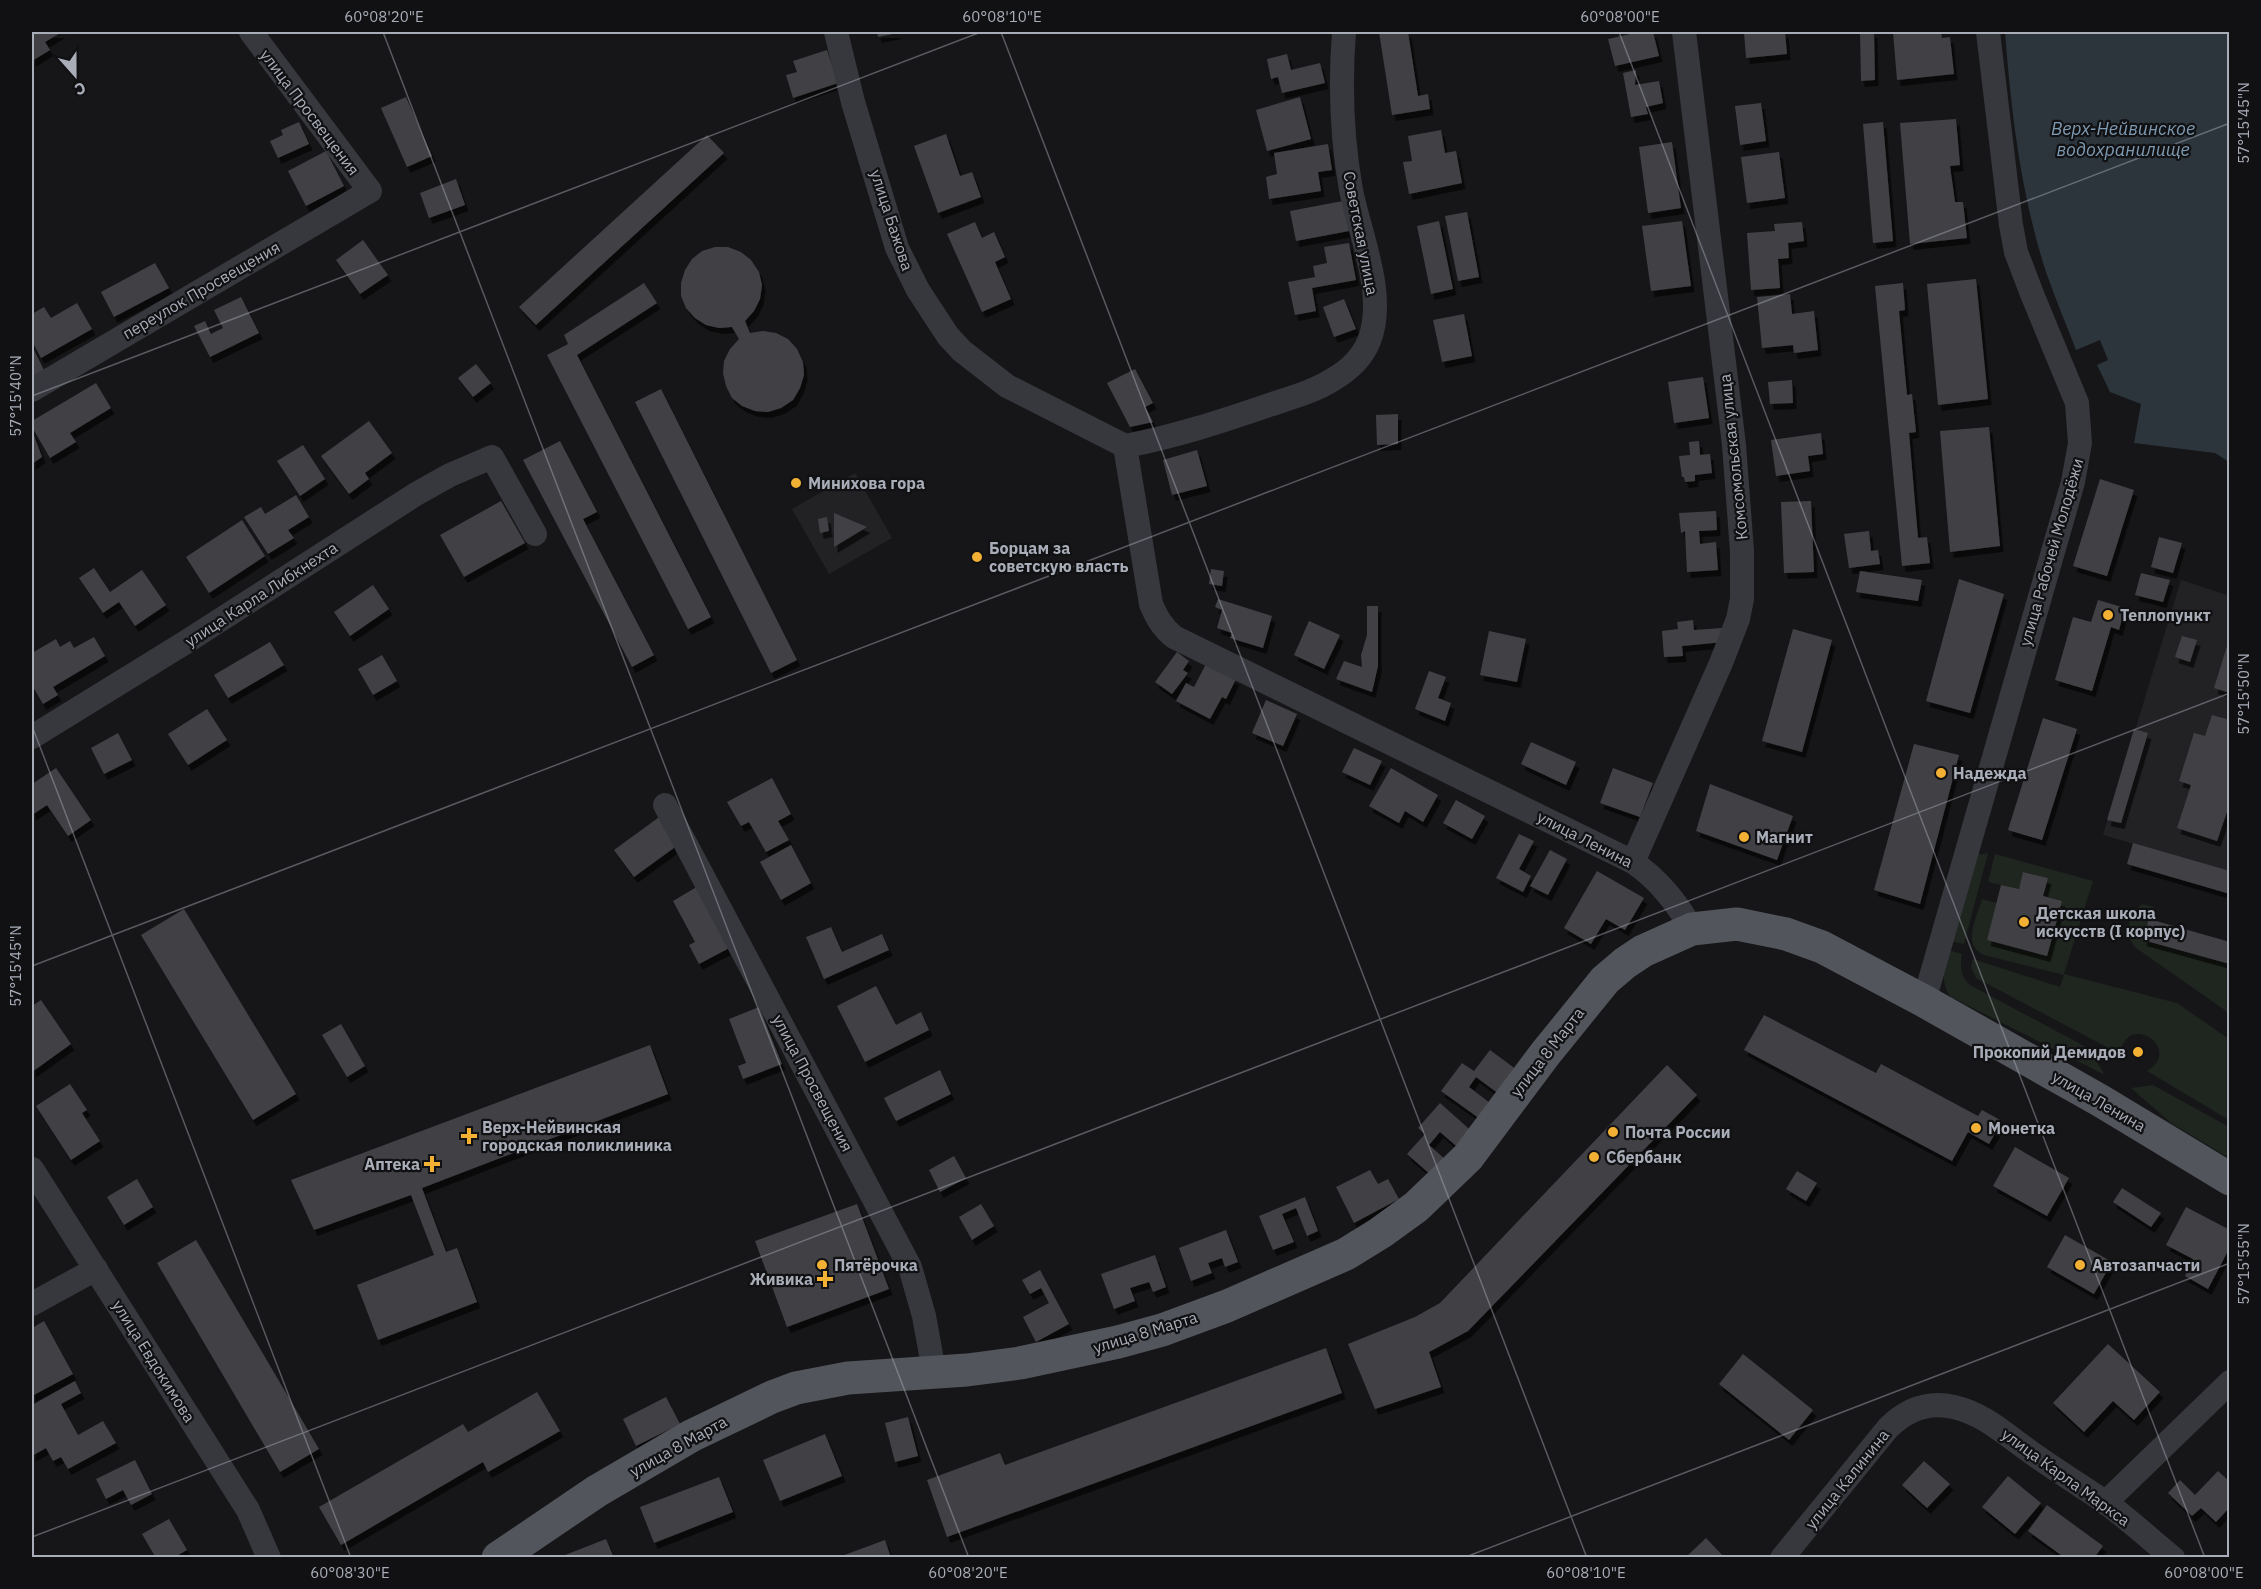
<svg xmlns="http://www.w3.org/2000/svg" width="2261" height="1589" viewBox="0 0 2261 1589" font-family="'IBM Plex Sans',sans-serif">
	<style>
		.built { fill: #222225 }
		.green { fill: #1e261f }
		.water { fill: #2c353c }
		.building { fill: #404145; filter: url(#shadow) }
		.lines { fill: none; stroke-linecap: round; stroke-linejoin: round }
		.street { stroke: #37383d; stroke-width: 24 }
		.primary { stroke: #53555c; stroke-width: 33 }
		.ticks { fill: none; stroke: #a8adb8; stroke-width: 1.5; stroke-opacity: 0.45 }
		.poi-dot { fill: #f2b134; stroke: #111113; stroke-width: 2 }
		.labels { text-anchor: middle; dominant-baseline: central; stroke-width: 4.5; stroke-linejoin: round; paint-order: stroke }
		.street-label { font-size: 16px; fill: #a8adb8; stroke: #111113 }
		.poi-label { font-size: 16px; font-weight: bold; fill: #a8adb8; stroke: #111113; text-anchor: start }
		.water-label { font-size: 18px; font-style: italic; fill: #7f9bb3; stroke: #111113 }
		.neatline { fill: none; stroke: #a8adb8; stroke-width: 2 }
		.ticks-label { font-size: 15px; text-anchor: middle; fill: #a8adb8 }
	</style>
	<defs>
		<filter id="shadow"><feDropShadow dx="3.5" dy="6" stdDeviation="0" flood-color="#0009"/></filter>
	</defs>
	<rect width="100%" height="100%" fill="#161618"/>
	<g class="built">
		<path d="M855,473l37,65 -63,36 -37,-65z"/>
		<path d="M2181,580l49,16 -1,275 -126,-36z"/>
	</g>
	<g class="green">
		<path d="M1988,853l-24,91 -13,-3 26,-86z"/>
		<path d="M1995,854l98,27 -29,93 113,29 52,36v81l-82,-49c37,-22 -20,-61 -27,-17l-144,-76 -5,-11 2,-8 87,28 4,-12 -80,-20c-23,-10 -7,-38 -2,-56l15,4 -10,37 60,16 14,-55 -18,-5 4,-18 -23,-6 -5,17 -31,-7z"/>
		<path d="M2142,904l12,3 -5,12 80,45v49l-93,-65c-13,-15 -8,-32 6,-44z"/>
		<path d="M1948,950l14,4c-2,12 -2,23 8,31l118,63 17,27 -154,-78c-12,-15 -6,-30 -3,-47z"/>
		<path d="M2153,1085l76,42v22l-3,7 -55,-33 -40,-35z"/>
	</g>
	<path class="water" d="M2005,32h224v430l-14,-9 -81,-10 7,-39 -31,-12 -13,-27 11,-5 -8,-20 -24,10c-10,-26 -21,-52 -30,-78 -25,-77 -35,-160 -41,-240z"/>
	<g class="building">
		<path d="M32,32h30l-17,10 5,8 -18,11z"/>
		<path d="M877,32h20l1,1 -20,4z"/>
		<path d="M1379,32h29l10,64 10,-2 2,15 -38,6z"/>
		<path d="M1639,32h14l6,24 -44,10 -7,-27z"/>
		<path d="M1744,32h41l2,22 -41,4z"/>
		<path d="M1860,32h14l1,48 -14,1z"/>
		<path d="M1893,32h48l1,6 8,-1 4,37 -57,6z"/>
		<path d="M827,50l11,33 -45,15 -7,-23 11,-3 -4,-11z"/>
		<path d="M1287,54l4,16 29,-7 5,20 -43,10 -4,-16 -7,2 -4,-20z"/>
		<path d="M1636,70l-1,15 24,-4 4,22 -17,4 2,7 -17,3 -8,-44z"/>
		<path d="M406,97l26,59 -25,11 -26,-59z"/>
		<path d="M1300,97l11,42 -44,12 -11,-41z"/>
		<path d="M1761,103l5,38 -26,4 -5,-39z"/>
		<path d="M1956,119l4,46 -10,1 5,36h8l4,36 -57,6 -10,-121z"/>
		<path d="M299,122l10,22 -31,14 -8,-17 13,-6 -2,-5z"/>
		<path d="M1883,122l10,119 -20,2 -10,-119z"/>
		<path d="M1441,130l4,23 11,-2 6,32 -53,11 -6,-32 9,-1 -4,-25z"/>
		<path d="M946,134l14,42 12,-4 9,25 -43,16 -24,-67z"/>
		<path d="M707,135l17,18 -188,172 -17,-18z"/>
		<path d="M1672,142l9,66 -33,5 -9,-66z"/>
		<path d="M1328,144l4,26 -14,2 3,19 -52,8 -3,-22 11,-3 -3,-21z"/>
		<path d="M326,151l18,35 -38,20 -18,-35z"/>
		<path d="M1779,152l6,46 -38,5 -6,-46z"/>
		<path d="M456,179l9,26 -36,13 -9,-25z"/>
		<path d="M1343,201l6,30 -53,10 -6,-30z"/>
		<path d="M1467,212l12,65 -21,4 -13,-65z"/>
		<path d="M1439,221l14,68 -22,5 -14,-68z"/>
		<path d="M1682,221l9,65 -40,5 -9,-65z"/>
		<path d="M975,222l7,16 12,-6 11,25 -10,5 16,37 -29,13 -35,-78z"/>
		<path d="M1802,222l2,19 -16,2 1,15 -11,1 2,29 -29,2 -4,-57 28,-2 -1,-7z"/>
		<path d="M363,240l25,35 -28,19 -24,-34z"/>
		<path d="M1349,243l7,37 -44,8 4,23 -21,4 -7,-33 27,-5 -2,-11 14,-3 -3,-16z"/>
		<path d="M715,247h13l13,5 10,8 8,12 3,13 -2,14 -6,12 -9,10 5,12 13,-2 13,2 12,6 9,10 6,13 1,13 -4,13 -7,12 -12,8 -13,4 -13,-1 -13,-5 -10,-8 -6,-12 -3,-13 1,-12 6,-12 9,-10 -7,-12 -13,1 -13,-3 -11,-7 -9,-10 -5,-12v-13l4,-13 7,-11 10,-8z"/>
		<path d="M155,263l14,25 -55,29 -13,-25z"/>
		<path d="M1976,279l12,120 -50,6 -11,-121z"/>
		<path d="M644,283l13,20 -80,52 134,262 -23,12 -141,-274 21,-11 -4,-9z"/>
		<path d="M1903,283l2,27 -6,1 8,84 5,-1 4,38 -7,1 9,105 9,-1 3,26 -28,3 -27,-280z"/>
		<path d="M1790,294l2,20 22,-3 4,39 -24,3 -1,-8 -31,3 -5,-51z"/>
		<path d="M241,297l18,36 -49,24 -16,-31 11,-5 6,13 12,-6 -9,-18z"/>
		<path d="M1344,299l12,30 -22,8 -11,-30z"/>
		<path d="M77,303l15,26 -51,29 -9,-17v-27l12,-7 7,11z"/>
		<path d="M1464,314l8,42 -30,6 -9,-42z"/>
		<path d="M32,346l12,24 -12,7z"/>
		<path d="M476,364l15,19 -18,14 -15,-19z"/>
		<path d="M1135,369l18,34 -8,4 8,15 -23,5 -23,-44z"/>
		<path d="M1703,377l6,41 -35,5 -6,-41z"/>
		<path d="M1792,380l1,23 -23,1 -2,-22z"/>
		<path d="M96,383l15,25 -41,25 6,9 -26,16 -18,-31v-6z"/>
		<path d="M661,389l136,271 -26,13 -136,-271z"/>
		<path d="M1398,414v30l-21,1 -1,-30z"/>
		<path d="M369,421l23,32 -27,20 4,6 -20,15 -28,-38z"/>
		<path d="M1989,427l11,119 -50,6 -10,-121z"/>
		<path d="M32,430l10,27 -10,7z"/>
		<path d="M1821,433l2,21 -15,2 2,15 -34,5 -5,-36z"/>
		<path d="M560,441l37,71 -14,7 71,136 -22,12 -109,-207z"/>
		<path d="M1699,441l1,14 10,-1 2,19 -17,2v6l-10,1 -1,-5h-2l-3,-21 11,-1 -1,-13z"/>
		<path d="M303,445l22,34 -25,17 -23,-35z"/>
		<path d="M1197,450l10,36 -35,9 -9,-35z"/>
		<path d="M2100,479l34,11 -27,86 -34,-10z"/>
		<path d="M296,495l13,22 -21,13 6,8 -26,16 -24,-37 17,-10 4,7z"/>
		<path d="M501,501l24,42 -61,34 -24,-42z"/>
		<path d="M1811,501l3,71 -30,1 -3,-71z"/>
		<path d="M1716,511l1,19 -18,1 1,13 16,-2 2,28 -31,2 -2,-41 -4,2 -2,-20z"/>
		<path d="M834,513l33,14 -33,20z"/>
		<path d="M827,517l2,14 -9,2 -2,-14z"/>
		<path d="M242,520l23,36 -56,37 -23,-36z"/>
		<path d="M1869,531l2,20 7,-1 2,14 -31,4 -5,-34z"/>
		<path d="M2159,537l23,6 -9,30 -22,-6z"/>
		<path d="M94,568l16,24 32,-22 24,35 -31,21 -16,-24 -16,11 -24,-35z"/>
		<path d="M1211,569l13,2 -2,15 -13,-2z"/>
		<path d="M1860,571l62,9 -4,21 -62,-9z"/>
		<path d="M2141,573l29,7 -7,22 -28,-7z"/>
		<path d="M1959,579l45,15 -34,119 -44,-12z"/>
		<path d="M373,585l16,24 -39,27 -16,-24z"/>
		<path d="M1218,599l54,17 -9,32 -33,-10 2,-5 -15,-5 5,-18 -7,-3z"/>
		<path d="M2098,600l27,8 -6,22 -8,-3 -19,64 -37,-11 18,-63 18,5z"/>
		<path d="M1367,606h11v60l-6,26 -36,-13 8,-18 18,6 -1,-12 6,-20z"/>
		<path d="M1693,620l1,10 28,-2 2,14 -42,4 1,10 -19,1 -2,-26 16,-2 -1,-7z"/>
		<path d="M1309,621l31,14 -16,34 -30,-14z"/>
		<path d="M1793,629l39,11 -30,112 -40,-11z"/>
		<path d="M1489,631l37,8 -9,43 -37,-7z"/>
		<path d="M2182,636l15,4 -7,22 -15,-5z"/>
		<path d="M94,637l11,19 -52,31 5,8 -15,9 -11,-19v-32l24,-14 4,8 10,-6 4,7z"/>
		<path d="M270,642l14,23 -56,33 -14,-23z"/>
		<path d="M2228,643l2,1v49l-16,-5z"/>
		<path d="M1177,652l12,9 -6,9 5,3 -16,21 -17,-12z"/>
		<path d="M382,655l15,26 -24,14 -15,-26z"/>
		<path d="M1206,664l30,15 -10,20 -4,-2 -12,22 -34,-18 10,-18 8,4z"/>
		<path d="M1429,671l17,6 -8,21 13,5 -6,18 -30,-12z"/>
		<path d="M1266,700l31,14 -14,32 -31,-13z"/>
		<path d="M207,709l20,31 -39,25 -20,-31z"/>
		<path d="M2212,715l18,5v83l-13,38 -40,-13 14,-43 -12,-4 15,-48 11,3z"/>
		<path d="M2043,718l34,11 -35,111 -34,-10z"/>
		<path d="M2134,729l14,4 -27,90 -14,-3z"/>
		<path d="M118,733l14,27 -28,14 -13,-26z"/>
		<path d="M1531,742l45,20 -10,23 -45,-21z"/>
		<path d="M1914,744l45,11 -39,149 -46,-14z"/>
		<path d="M1354,748l28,13 -12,24 -28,-13z"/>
		<path d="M56,768l35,52 -23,16 -21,-31 -15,10v-31z"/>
		<path d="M1391,768l47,27 -15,27 -18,-11 -6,12 -30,-17z"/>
		<path d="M1613,768l40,15 -13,34 -40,-14z"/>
		<path d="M772,778l19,36 -13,7 11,19 -23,12 -17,-30 -8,4 -14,-24z"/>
		<path d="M1710,784l83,32 -16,44 -81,-29z"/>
		<path d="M1456,800l29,16 -13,23 -29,-16z"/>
		<path d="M662,815l20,27 -48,35 -20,-27z"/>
		<path d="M1519,834l15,7 -15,28 12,7 -8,16 -27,-14z"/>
		<path d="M2133,843l97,28v23l-103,-30z"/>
		<path d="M791,845l20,38 -30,17 -21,-38z"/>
		<path d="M1550,850l17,9 -19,36 -18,-9z"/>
		<path d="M1597,871l47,27 -19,32 -19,-11 -15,25 -27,-16z"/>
		<path d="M2023,872l25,6 -5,18 19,5 -15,55 -60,-16 14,-55 18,4z"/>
		<path d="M700,885l33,61 -34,18 -10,-19 6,-3 -22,-41z"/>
		<path d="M184,909l112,185 -43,26 -112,-185z"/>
		<path d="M2149,919l81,23v22l-87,-24z"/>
		<path d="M831,927l11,25 40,-18 7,16 -65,29 -18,-42z"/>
		<path d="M876,986l20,39 25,-13 8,18 -64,32 -28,-56z"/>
		<path d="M41,1000l30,44 -39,28v-66z"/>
		<path d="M759,1007l23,57 -39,15 -5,-13 8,-3 -17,-44z"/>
		<path d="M1764,1015l112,58 5,-9 97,52 4,-6 20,11 -13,23 -21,-12 -16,29 -208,-111z"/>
		<path d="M341,1024l24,42 -18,11 -25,-42z"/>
		<path d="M650,1045l18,49 -246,94 24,64 11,-4 20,54 -99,38 -21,-55 77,-30 -23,-60 -97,35 -23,-50z"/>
		<path d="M1490,1050l27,20 -18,24 -23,-17 -7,10 25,19 -11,15 -42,-30 21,-28 12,8z"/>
		<path d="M1667,1065l30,30 -229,236 -39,21 12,35 -66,22 -27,-65 67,-27 25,-14z"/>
		<path d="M940,1070l11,24 -55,27 -12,-23z"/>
		<path d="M70,1084l17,26 -5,3 18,28 -29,19 -35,-54z"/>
		<path d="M1440,1103l37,33 -15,15 -22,-19 -11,13 17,15 -15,15 -24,-21 18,-20 -7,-6z"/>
		<path d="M2015,1147l54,31 -22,38 -54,-30z"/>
		<path d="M954,1156l12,22 -26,14 -11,-22z"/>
		<path d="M1370,1170l8,14 10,-5 11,20 -45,24 -18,-36z"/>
		<path d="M1797,1171l20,12 -11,18 -20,-12z"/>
		<path d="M137,1179l16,28 -29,18 -17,-28z"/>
		<path d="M2122,1188l39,25 -10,14 -38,-25z"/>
		<path d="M1305,1197l13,34 -11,5 -11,-28 -14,6 12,28 -21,8 -14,-34z"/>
		<path d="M857,1204l32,85 -102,38 -32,-86z"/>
		<path d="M981,1204l13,22 -22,14 -13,-23z"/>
		<path d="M2186,1207l44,23v17l-22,42 -23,-13 8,-17 -27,-14z"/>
		<path d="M1226,1230l12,32 -13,5 -3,-9 -14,5 4,10 -21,8 -12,-33z"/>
		<path d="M2065,1235l47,27 -18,32 -47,-27z"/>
		<path d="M196,1240l123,209 -39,23 -123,-209z"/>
		<path d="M1155,1255l11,32 -13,5 -4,-10 -19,6 5,13 -21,8 -13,-35z"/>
		<path d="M1040,1270l29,54 -33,18 -13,-25 26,-14 -8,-15 -11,6 -8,-14z"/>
		<path d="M44,1321l29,53 -41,22v-68z"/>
		<path d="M2108,1344l52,48 -26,28 -21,-19 -29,31 -31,-29z"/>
		<path d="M1326,1348l16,45 -395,144 -20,-57 73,-27 5,12z"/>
		<path d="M1743,1354l70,56 -24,30 -70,-56z"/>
		<path d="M75,1381l6,12 -20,11 17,31 25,-14 13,22 -48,26 -7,-12 -8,4 -7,-13 -14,8v-51z"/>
		<path d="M537,1392l23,39 -72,41 -5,-10 -142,83 -22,-38 144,-83 5,8z"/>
		<path d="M666,1397l14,27 -44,22 -13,-27z"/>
		<path d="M908,1417l10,39 -23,6 -10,-39z"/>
		<path d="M825,1434l17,42 -62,25 -17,-41z"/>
		<path d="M135,1460l17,34 -21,11 -8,-15 -17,9 -10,-20z"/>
		<path d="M1924,1461l26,23 -23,24 -25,-23z"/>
		<path d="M2218,1471l12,11v25l-14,15 -15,-14 -9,8 -24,-23 12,-13 15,15z"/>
		<path d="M2008,1476l33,27 -26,31 -33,-27z"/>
		<path d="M719,1477l14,35 -79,31 -14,-36z"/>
		<path d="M2047,1505l56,41 -9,12h-29l-37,-27z"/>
		<path d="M169,1519l18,31 -14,8h-17l-14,-24z"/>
		<path d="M1706,1538l19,20h-40z"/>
		<path d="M606,1539l8,19h-54v-1z"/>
		<path d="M885,1540l6,18h-52v-1z"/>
	</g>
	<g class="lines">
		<g class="street">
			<path d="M836,32l17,70 44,146 21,42 30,46 14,15 45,35 118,60"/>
			<path d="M32,390l338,-199 -119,-159"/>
			<path d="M1125,446l26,158c6,14 11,23 23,33l459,225c26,18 43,40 59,67"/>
			<path d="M1125,446c49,-9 97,-25 144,-41 21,-7 44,-13 63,-25 16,-9 30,-22 37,-39 18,-45 -9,-106 -18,-151 -9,-51 -11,-107 -7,-158"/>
			<path d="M32,737l154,-95 230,-148 34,-19 42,-18 43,77"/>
			<path d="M665,805l245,462 14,49 10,55"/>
			<path d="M1633,862l88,-199 17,-44 4,-20v-48l-8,-106 -50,-413"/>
			<path d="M1924,1001l149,-519 7,-39 -3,-40 -45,-109 -16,-42 -5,-27 -23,-193"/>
			<path d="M32,1169l216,341 21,48"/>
			<path d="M32,1304l64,-35"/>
			<path d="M2105,1503l125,-121"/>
			<path d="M1782,1558l106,-130c18,-18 40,-27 66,-21 30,7 51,27 75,44 25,18 51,34 76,51 23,17 45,37 68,56"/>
		</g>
		<path class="primary" d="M498,1558l99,-67 94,-55 81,-39 24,-9 52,-10 119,-8 53,-7 98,-21 44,-12 65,-24 119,-52 34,-21 36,-26 52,-50 77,-103 60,-74 20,-17 18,-12 49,-22 45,-5 49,10 36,13 102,54 177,100 129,78"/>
	</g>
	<path class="ticks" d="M383,32l586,1526M1001,32l586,1526M1619,32l586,1526M32,396l949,-364M32,726l319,832M32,966l2198,-843M32,1537l2198,-844M1463,1558l767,-295"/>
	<g class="poi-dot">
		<circle cx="796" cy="483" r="6"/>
		<circle cx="977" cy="557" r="6"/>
		<circle cx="2108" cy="615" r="6"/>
		<circle cx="1941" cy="773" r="6"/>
		<circle cx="1744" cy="837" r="6"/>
		<circle cx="2024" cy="922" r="6"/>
		<circle cx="2138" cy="1052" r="6"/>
		<circle cx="1976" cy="1128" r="6"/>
		<circle cx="1613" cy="1132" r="6"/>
		<path d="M466 1127h6v6h6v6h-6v6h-6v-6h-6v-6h6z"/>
		<circle cx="1594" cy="1157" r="6"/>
		<path d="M429 1155h6v6h6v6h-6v6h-6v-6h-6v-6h6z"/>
		<circle cx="822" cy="1265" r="6"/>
		<circle cx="2080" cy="1265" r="6"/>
		<path d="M822 1270h6v6h6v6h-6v6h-6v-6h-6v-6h6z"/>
	</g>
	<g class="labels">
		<g class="street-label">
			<text transform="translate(310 112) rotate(53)">улица Просвещения</text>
			<text transform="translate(892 220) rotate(72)">улица Бажова</text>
			<text transform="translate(1361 233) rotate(79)">Советская улица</text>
			<text transform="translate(201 290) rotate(-30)">переулок Просвещения</text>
			<text transform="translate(1733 457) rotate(-96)">Комсомольская улица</text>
			<text transform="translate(2051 552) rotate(-74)">улица Рабочей Молодёжи</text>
			<text transform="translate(261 594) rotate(-33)">улица Карла Либкнехта</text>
			<text transform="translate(1585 839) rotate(27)">улица Ленина</text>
			<text transform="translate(1547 1052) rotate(-52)">улица 8 Марта</text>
			<text transform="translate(813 1083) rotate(62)">улица Просвещения</text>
			<text transform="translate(2099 1101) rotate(30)">улица Ленина</text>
			<text transform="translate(1145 1332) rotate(-17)">улица 8 Марта</text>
			<text transform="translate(154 1361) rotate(58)">улица Евдокимова</text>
			<text transform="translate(678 1446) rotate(-29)">улица 8 Марта</text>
			<text transform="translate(2066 1477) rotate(36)">улица Карла Маркса</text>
			<text transform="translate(1847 1479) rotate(-51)">улица Калинина</text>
		</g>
		<g class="poi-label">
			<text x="808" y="483">Минихова гора</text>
			<text x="989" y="548">Борцам за<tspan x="989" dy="18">советскую власть</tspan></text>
			<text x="2120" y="615">Теплопункт</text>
			<text x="1953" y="773">Надежда</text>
			<text x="1756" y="837">Магнит</text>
			<text x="2036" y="913">Детская школа<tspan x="2036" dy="18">искусств (I корпус)</tspan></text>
			<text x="2126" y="1052" text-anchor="end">Прокопий Демидов</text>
			<text x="482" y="1127">Верх-Нейвинская<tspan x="482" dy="18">городская поликлиника</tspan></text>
			<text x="1988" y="1128">Монетка</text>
			<text x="1625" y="1132">Почта России</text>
			<text x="1606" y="1157">Сбербанк</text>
			<text x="420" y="1164" text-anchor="end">Аптека</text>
			<text x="834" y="1265">Пятёрочка</text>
			<text x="2092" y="1265">Автозапчасти</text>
			<text x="813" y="1279" text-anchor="end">Живика</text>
		</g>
		<g class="water-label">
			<text x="2123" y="128">Верх-Нейвинское<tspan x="2123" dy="21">водохранилище</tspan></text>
		</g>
	</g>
	<rect width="2261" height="1589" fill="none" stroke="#111113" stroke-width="66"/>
	<g transform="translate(75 75) rotate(159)" stroke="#111113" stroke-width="4.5" paint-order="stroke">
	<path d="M0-4.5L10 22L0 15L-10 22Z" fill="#a8adb8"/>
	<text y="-9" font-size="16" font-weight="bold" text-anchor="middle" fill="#a8adb8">С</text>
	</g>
	<rect x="33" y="33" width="2195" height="1523" class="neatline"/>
	<g class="ticks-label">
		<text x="384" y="22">60°08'20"E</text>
		<text x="1002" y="22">60°08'10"E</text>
		<text x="1620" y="22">60°08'00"E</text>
		<text transform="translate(2244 123) rotate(-90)" y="5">57°15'45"N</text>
		<text transform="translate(16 396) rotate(-90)" y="5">57°15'40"N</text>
		<text transform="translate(2244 694) rotate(-90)" y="5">57°15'50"N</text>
		<text transform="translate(16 966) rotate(-90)" y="5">57°15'45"N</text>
		<text transform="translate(2244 1264) rotate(-90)" y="5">57°15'55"N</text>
		<text x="350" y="1578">60°08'30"E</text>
		<text x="968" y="1578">60°08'20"E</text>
		<text x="1586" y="1578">60°08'10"E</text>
		<text x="2204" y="1578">60°08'00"E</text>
	</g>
</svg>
